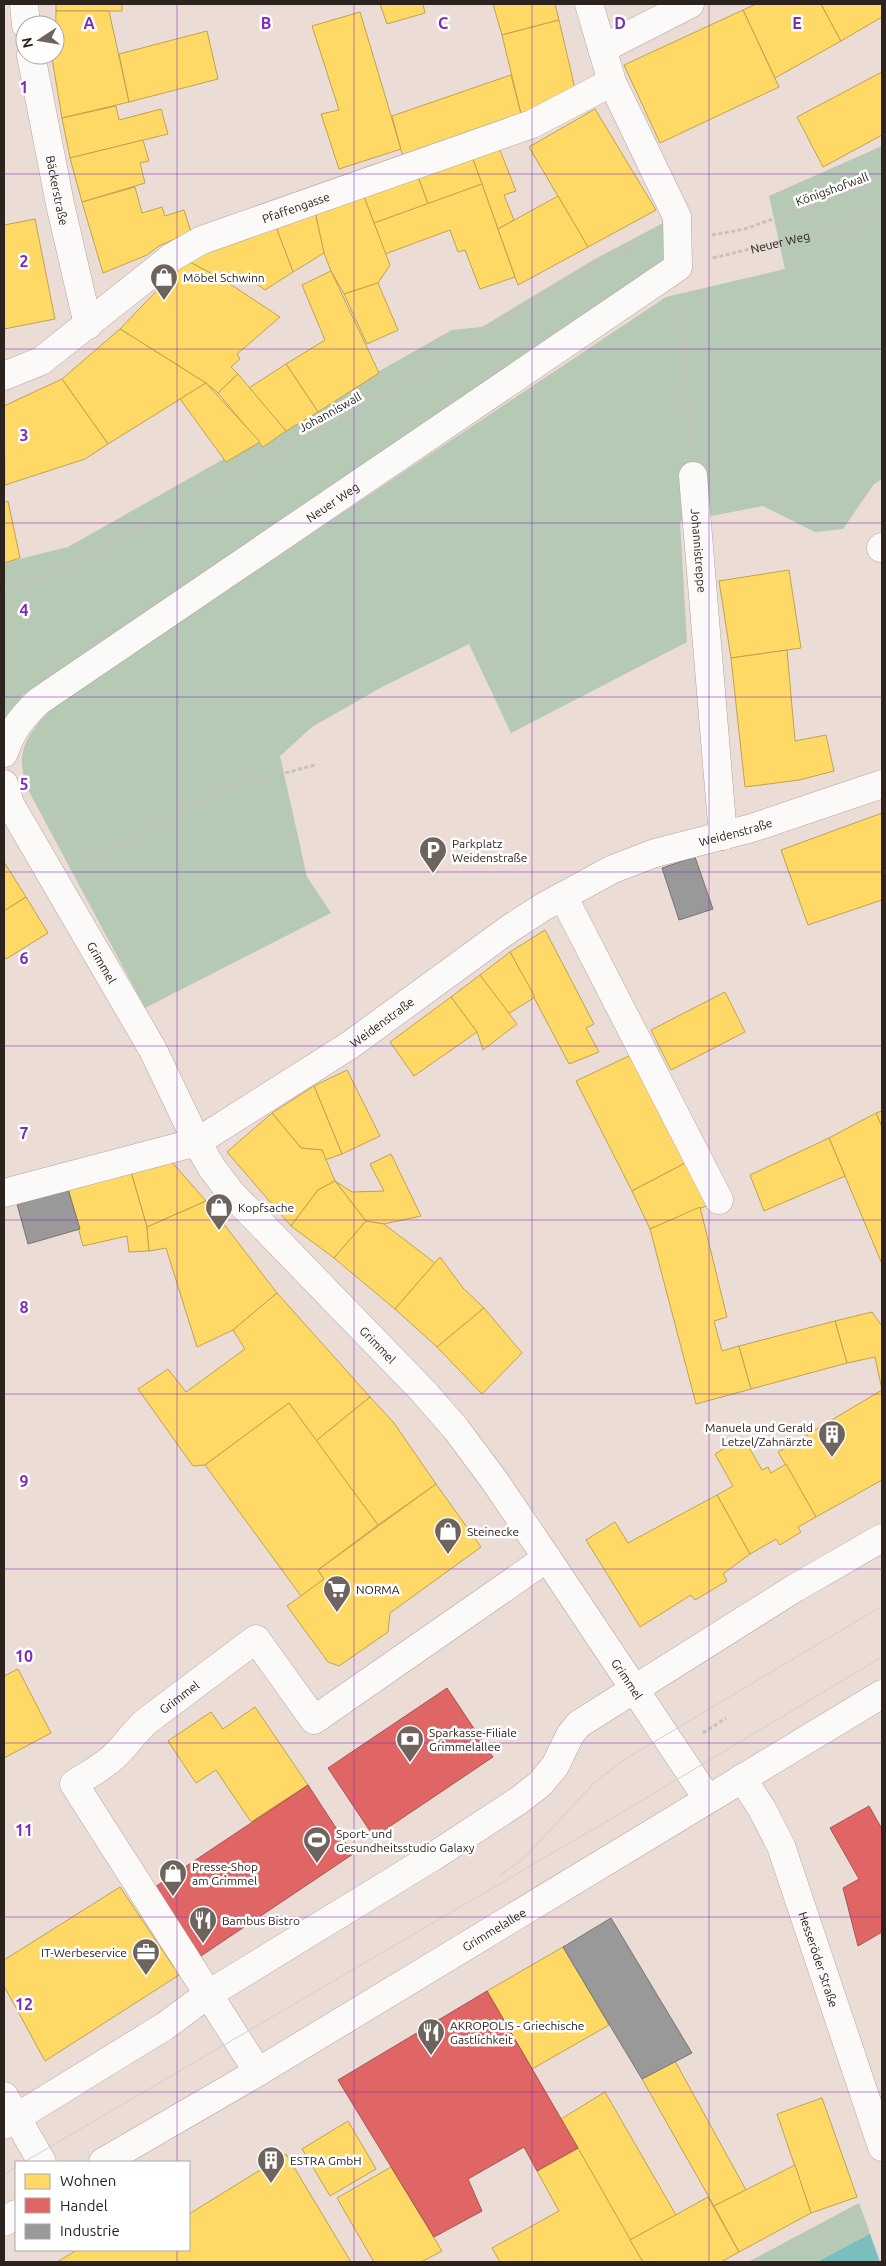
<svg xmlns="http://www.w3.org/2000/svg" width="886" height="2266" viewBox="0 0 886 2266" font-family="Ubuntu,sans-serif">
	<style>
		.green { fill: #b5c9b4 }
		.water { fill: #78bfbe }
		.pier { fill: #ebdcd6 }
		.homes { fill: #ffd966; stroke: #c0a250 }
		.shops { fill: #e06666; stroke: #aa5250 }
		.industry { fill: #999; stroke: #787574 }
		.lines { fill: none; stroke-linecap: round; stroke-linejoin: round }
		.minor-casing { stroke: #b1a5a1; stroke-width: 29 }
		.major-casing { stroke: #b1a5a1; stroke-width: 29 }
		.path { stroke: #c6c1bf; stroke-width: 3; stroke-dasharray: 4 2.5; stroke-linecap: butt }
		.minor { stroke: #fcfaf9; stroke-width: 28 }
		.major { stroke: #fcfaf9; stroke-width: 28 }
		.tram { stroke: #d2cecd; stroke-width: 1 }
		.grid { fill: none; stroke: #7b2cbf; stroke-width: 1; stroke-opacity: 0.55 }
		.labels { text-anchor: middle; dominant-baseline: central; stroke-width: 5; stroke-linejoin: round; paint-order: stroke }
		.street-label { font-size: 12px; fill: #2c221e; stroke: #fff }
		.poi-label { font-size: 12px; fill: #2c221e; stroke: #fff; text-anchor: start }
		.grid-label { font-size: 16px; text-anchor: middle; font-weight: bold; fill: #7b2cbf; stroke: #fff; stroke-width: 5; stroke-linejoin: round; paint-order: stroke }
	</style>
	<rect width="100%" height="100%" fill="#ebdcd6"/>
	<g class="green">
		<path d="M882,146v333l-8,5 -31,45 -28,3 -52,-26 -83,16 7,120 -176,91 -42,-89 -87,43 -70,40 -32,29 27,121 24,36 -186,95 -119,-222c-11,-39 2,-49 25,-79l615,-410 119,-28 -16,-73z"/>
		<path d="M665,222v38l-642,435 -19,28v-160l64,-16 384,-217 30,-3 113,-68z"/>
		<path d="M859,2203l11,30 -53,29h-69z"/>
	</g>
	<path class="water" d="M882,2227v35h-65z"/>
	<path class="pier" d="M882,2224v38h-2l-11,-31z"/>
	<g class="homes">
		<rect x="56" y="4" width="66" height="7"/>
		<path d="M380,4h43l2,9 -38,11z"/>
		<path d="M493,4h62l4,16 -57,15z"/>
		<path d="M756,4h65l20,37 -66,37 -32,-68z"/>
		<path d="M821,4h61v13l-41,24z"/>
		<path d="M743,10l36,77 -119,56 -36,-78z"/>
		<path d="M56,11h53l20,91 -67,16 -10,-60 1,-3h2z"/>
		<path d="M360,12l41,137 -62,20 -18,-55 18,-4 -27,-84z"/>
		<path d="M559,20l17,73 -53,29 -21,-87z"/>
		<path d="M207,31l11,48 -89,23 -10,-48z"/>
		<path d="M882,72v63l-59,32 -26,-50z"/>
		<path d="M511,75l12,47 -119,39 -12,-45z"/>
		<path d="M116,106l3,14 42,-11 7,25 -98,24 -8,-40z"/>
		<path d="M595,109l61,101 -68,37 -59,-100z"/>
		<path d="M143,140l6,21 -9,2 5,20 -63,19 -12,-44z"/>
		<path d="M498,145l18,46 -12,4 10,25 -16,9 -27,-75z"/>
		<path d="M471,154l11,30 -54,20 -11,-30z"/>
		<path d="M417,174l11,30 -54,19 -11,-29z"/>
		<path d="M482,184l33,93 -35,12 -15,-39 -7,2 -8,-22 -65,24 -11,-31z"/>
		<path d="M135,187l7,26 20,-6 3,9 19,-6 7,22 -32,14 -12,9 -44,18 -21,-71z"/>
		<path d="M363,194l27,71 -12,18 -34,11 -13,-23 -7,-18 -9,-41z"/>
		<path d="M558,196l30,51 -70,38 -20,-56z"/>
		<path d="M315,212l9,41 -31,19 -17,-45z"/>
		<path d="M35,219l20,100 -51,10v-104z"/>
		<path d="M276,227l17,45 -28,18 -15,-11 -5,1 -5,-7 -13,9 -41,-22z"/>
		<path d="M186,260l41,22 53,35 -43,37 3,5 -9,8 7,7 -20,19 -12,-10 -86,-54z"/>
		<path d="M331,271l48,102 -61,39 -32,-48 39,-24 -23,-55z"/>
		<path d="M378,283l20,47 -31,14 -23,-50z"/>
		<path d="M120,329l86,54 -98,61 -46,-65z"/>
		<path d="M286,364l32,48 -32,19 -37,-43z"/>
		<path d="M238,374l48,57 -23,16 -45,-54z"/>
		<path d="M62,379l46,65 -23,15 -80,26 -1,-79z"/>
		<path d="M206,383l54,59 -34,20 -46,-63z"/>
		<path d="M8,501l12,57 -16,5v-60z"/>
		<path d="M789,570l12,78 -70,10 -12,-77z"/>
		<path d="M787,650l8,91 31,-6 8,36 -35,9 -54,7 -14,-129z"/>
		<path d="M882,813v87l-74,25 -27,-75z"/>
		<path d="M4,862l22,35 -22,14z"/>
		<path d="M26,897l22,36 -42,26 -2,-3v-45z"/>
		<path d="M545,930l49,94 -8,4 13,24 -30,12 -59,-112z"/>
		<path d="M510,952l25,45 -27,17 -28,-39z"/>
		<path d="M480,975l37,49 -34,26 -6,-18 -26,-35z"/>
		<path d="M725,992l20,40 -74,38 -20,-40z"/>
		<path d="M451,997l26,35 -63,44 -24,-34z"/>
		<path d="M633,1054l56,107 -57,30 -56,-110z"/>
		<path d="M347,1070l33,66 -38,18 -28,-68z"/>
		<path d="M314,1086l28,68 -17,6 -3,-10 -21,-2 -29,-35z"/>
		<path d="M882,1111v16l-6,-14z"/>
		<path d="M272,1113l29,35 21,2 13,31 -17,9 -27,36 -64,-74z"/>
		<path d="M876,1113l6,14v137l-53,-126z"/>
		<path d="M829,1138l16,38 -81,35 -14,-36z"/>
		<path d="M391,1154l30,62 -37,8 -18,-3 -31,-40 17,11 32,-1 -14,-27z"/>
		<path d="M171,1161l35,40 -59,26 -16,-55z"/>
		<path d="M689,1161l22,43 -61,25 -18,-38z"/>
		<path d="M131,1172l16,55 2,24 -20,1 -2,-16 -44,10 -15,-57z"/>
		<path d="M335,1181l31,40 -32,37 -43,-32 27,-36z"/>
		<path d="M206,1201l71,92 -44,37 -36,17 -31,-99 -17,3 -2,-24z"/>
		<path d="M700,1207l27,110 -13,4 8,30 17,-5 12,43 -55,15 -46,-175z"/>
		<path d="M366,1221l18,3 51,39 -40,46 -61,-51z"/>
		<path d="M440,1257l23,31 21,20 -47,39 -42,-38z"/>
		<path d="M277,1293l93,104 -54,44 -27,-38 -84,62 -12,1 -55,-77 30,-20 18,23 59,-43 -12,-19z"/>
		<path d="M484,1308l38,45 -40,41 -45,-47z"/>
		<path d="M872,1312l10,14v64l-7,-33 -28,6 -12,-42z"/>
		<path d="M835,1321l12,42 -96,26 -12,-43z"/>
		<path d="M882,1390v90l-66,37 -38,-65z"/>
		<path d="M370,1397l24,26 42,61 -58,41 -62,-84z"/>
		<path d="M289,1403l89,122 -60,45 6,9 -23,17 -96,-131z"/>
		<path d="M743,1437l19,33 6,-3 3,6 15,-9 30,53 -18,10 3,5 -21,13 -4,-6 -26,15 -33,-59 16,-9 -18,-32z"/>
		<path d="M436,1484l45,63 -91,66 -2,19 -49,34 -11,-4 -41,-56 37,-27 -6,-9z"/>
		<path d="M717,1495l33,59 -27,20 4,7 -32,19 -4,-5 -51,32 -54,-87 29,-18 13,21z"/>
		<path d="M18,1669l33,64 -47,25v-82z"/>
		<path d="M255,1707l53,78 -57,37 -35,-52 -20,13 -28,-42 43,-29 12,17z"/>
		<path d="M120,1887l59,88 -134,86 -41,-75v-26z"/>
		<path d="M563,1947l46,78 -77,44 -45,-78z"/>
		<path d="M675,2061l71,129 -32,16 -72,-127z"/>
		<path d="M605,2092l71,123 -46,25 -69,-121z"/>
		<path d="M822,2098l35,99 -46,16 -34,-99z"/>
		<path d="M348,2121l28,48 -46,27 -28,-47z"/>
		<path d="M578,2148l65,114h-143l-8,-14 67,-37 -22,-40z"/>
		<path d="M286,2154l65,108h-294l20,-12h112v-36z"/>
		<path d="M795,2165l16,48 -72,39 -25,-46z"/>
		<path d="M391,2167l51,84 -21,11h-47l-37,-64z"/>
		<path d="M708,2197l31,55 -18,10h-78l-13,-22z"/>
	</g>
	<g class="shops">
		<path d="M447,1688l46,69 -119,80 -46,-69z"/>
		<path d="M308,1785l45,69 -158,106 -46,-69z"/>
		<path d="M869,1806l13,23v103l-24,14 -15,-58 16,-9 -29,-51z"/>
		<path d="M487,1991l91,157 -41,23 -13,-24 -56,32 14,32 -48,26 -96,-157z"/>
	</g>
	<g class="industry">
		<path d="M695,857l18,52 -34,11 -17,-52z"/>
		<path d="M68,1189l12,40 -52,15 -11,-40z"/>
		<path d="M611,1918l81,135 -50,26 -79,-132z"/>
	</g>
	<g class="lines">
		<g class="minor-casing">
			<g id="minor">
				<path d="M24,4l2,21"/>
				<path d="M602,49l88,-45"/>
				<path id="s2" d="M31,55l29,149 28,121"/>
				<path id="s3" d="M4,376l37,-15 131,-104 30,-17 330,-116 80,-42"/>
				<path id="s4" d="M693,476l30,360"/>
				<path d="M881,548l1,-1"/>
				<path id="s5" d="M4,753c7,-22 18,-36 35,-52l639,-434 -1,-50 -65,-135 -23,-78"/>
				<path id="s6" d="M4,784l6,20 143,246 44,92 15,26 19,25 191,197 34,39 38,51 53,78 160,240"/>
				<path d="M563,896l156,304"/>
				<path id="s7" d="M4,1193l193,-51 153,-97 159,-116 34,-22 70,-38 42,-16 97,-25 130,-44"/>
				<path id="s8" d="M742,1778l20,31 19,37 101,301"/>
				<path id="s9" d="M258,2072l-184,-288c12,-8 25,-15 36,-24 15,-12 23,-28 38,-40l108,-81 58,81 233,-162"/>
				<path d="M4,2096l38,66"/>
				<path d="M4,2125l161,-99 42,-31 227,-139 84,-55 22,-17 15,-18 15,-31 9,-11 216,-136 87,-50"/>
			</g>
		</g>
		<g class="major-casing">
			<g id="major">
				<path id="s10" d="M103,2162l155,-90 624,-378"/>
				<path d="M4,2222l12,-8"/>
			</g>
		</g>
		<g class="path">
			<path d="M712,235l33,-6 137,-49"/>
			<path id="s1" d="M713,258l169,-41"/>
			<path d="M681,307l9,136"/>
			<path d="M4,588l40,-11 44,-23 250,-135 281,-168 25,-9"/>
			<path d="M85,863l136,-73 94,-25"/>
			<path d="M703,1733l23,-15"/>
		</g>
		<use href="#minor" class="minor"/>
		<use href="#major" class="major"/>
		<g class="tram">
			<path d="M499,1876l23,-16 73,-78 32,-24 255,-152"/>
			<path d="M24,2162l602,-352 256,-153"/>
			<path d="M4,2175l12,-8"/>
		</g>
	</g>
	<path class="grid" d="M177,4v2158M354,4v2258M532,4v2258M709,4v2258M4,174h878M4,349h878M4,523h878M4,697h878M4,872h878M4,1046h878M4,1220h878M4,1394h878M4,1569h878M4,1743h878M4,1917h878M4,2092h878M177,2250v12"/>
	<defs>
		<g id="shop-pin" transform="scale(1.4375)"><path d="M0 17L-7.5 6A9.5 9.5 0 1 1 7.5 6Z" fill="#6f635e" stroke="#fff"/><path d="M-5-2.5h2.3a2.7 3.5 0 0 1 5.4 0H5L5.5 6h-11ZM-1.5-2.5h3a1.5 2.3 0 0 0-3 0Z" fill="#fff"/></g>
		<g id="parking-pin" transform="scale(1.4375)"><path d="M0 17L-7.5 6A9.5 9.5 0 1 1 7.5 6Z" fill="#6f635e" stroke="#fff"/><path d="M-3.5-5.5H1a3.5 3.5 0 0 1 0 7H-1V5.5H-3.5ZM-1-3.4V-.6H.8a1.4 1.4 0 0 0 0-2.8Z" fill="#fff"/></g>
		<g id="building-pin" transform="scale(1.4375)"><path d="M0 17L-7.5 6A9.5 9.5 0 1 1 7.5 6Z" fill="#6f635e" stroke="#fff"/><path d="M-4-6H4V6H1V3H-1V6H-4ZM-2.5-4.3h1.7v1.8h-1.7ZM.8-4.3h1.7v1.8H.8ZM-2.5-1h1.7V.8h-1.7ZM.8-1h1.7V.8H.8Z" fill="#fff"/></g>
		<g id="supermarket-pin" transform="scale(1.4375)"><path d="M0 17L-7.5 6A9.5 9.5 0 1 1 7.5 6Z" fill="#6f635e" stroke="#fff"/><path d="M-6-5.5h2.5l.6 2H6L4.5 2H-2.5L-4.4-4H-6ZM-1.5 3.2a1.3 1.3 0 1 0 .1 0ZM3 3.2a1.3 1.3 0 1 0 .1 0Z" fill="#fff"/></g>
		<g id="bank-pin" transform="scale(1.4375)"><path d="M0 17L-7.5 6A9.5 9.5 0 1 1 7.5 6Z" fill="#6f635e" stroke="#fff"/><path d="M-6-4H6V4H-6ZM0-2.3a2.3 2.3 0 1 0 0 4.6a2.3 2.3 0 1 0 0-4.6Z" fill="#fff"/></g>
		<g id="stadium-pin" transform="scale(1.4375)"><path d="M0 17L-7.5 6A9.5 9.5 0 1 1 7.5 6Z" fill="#6f635e" stroke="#fff"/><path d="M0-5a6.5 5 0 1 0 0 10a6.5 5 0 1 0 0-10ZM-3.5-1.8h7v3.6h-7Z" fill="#fff"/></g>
		<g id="restaurant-pin" transform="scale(1.4375)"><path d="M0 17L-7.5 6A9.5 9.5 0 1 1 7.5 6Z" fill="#6f635e" stroke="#fff"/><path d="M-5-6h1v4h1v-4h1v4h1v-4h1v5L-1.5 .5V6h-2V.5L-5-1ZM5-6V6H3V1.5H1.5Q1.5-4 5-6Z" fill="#fff"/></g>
		<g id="office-pin" transform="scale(1.4375)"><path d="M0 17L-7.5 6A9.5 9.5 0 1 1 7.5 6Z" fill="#6f635e" stroke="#fff"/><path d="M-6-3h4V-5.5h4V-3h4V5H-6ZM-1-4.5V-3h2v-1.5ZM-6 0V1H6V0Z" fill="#fff"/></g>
	</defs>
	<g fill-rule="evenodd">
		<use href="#shop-pin" x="164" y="277"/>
		<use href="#parking-pin" x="433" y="850"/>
		<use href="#shop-pin" x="219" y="1207"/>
		<use href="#building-pin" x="832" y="1434"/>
		<use href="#shop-pin" x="448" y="1531"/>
		<use href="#supermarket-pin" x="337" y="1589"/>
		<use href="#bank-pin" x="410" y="1739"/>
		<use href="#stadium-pin" x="317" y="1840"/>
		<use href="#shop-pin" x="173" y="1873"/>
		<use href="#restaurant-pin" x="203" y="1920"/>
		<use href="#office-pin" x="146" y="1952"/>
		<use href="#restaurant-pin" x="431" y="2032"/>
		<use href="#building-pin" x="271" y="2160"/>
	</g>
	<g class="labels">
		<g class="street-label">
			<text transform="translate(832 189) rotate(-20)">Königshofwall</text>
			<text stroke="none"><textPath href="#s2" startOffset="138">Bäckerstraße</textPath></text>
			<text stroke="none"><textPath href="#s3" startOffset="341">Pfaffengasse</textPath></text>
			<text stroke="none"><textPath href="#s1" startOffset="69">Neuer Weg</textPath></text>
			<text transform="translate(330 412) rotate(-29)">Johanniswall</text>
			<text stroke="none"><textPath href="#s5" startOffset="418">Neuer Weg</textPath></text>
			<text stroke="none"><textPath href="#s4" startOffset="75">Johannistreppe</textPath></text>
			<text stroke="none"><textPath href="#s7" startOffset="826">Weidenstraße</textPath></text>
			<text stroke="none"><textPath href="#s6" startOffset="204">Grimmel</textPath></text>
			<text stroke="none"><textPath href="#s7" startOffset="420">Weidenstraße</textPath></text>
			<text stroke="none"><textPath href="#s6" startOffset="680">Grimmel</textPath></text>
			<text stroke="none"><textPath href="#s6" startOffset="1098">Grimmel</textPath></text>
			<text stroke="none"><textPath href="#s9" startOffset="479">Grimmel</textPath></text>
			<text stroke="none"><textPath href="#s10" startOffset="455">Grimmelallee</textPath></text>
			<text stroke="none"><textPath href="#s8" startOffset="198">Hesseröder Straße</textPath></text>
		</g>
		<g class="poi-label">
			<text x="183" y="277">Möbel Schwinn</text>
			<text x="452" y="843">Parkplatz<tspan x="452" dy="14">Weidenstraße</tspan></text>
			<text x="238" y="1207">Kopfsache</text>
			<text x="813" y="1427" text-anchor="end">Manuela und Gerald<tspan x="813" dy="14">Letzel/Zahnärzte</tspan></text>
			<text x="467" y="1531">Steinecke</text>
			<text x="356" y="1589">NORMA</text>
			<text x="429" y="1732">Sparkasse-Filiale<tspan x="429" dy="14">Grimmelallee</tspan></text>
			<text x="336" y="1833">Sport- und<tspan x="336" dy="14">Gesundheitsstudio Galaxy</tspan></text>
			<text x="192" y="1866">Presse-Shop<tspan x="192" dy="14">am Grimmel</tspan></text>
			<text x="222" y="1920">Bambus Bistro</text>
			<text x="127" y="1952" text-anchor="end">IT-Werbeservice</text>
			<text x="450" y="2025">AKROPOLIS - Griechische<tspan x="450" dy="14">Gastlichkeit</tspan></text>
			<text x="290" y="2160">ESTRA GmbH</text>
		</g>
	</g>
	<g class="grid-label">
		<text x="89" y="29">A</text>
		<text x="266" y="29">B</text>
		<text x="443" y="29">C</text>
		<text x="620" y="29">D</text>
		<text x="797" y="29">E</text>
		<text x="24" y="93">1</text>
		<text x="24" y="267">2</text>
		<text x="24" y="441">3</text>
		<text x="24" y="616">4</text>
		<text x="24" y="790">5</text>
		<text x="24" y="964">6</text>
		<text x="24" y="1139">7</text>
		<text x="24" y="1313">8</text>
		<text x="24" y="1487">9</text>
		<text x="24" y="1662">10</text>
		<text x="24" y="1836">11</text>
		<text x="24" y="2010">12</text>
	</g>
	<rect width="886" height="2266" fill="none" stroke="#2c221e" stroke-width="10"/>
	<rect x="15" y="2161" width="175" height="90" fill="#ffffff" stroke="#aba7a5"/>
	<rect x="25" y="2174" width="25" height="15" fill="#ffd966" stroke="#aba7a5"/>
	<text x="60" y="2186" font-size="15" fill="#2c221e">Wohnen</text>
	<rect x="25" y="2198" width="25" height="15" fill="#e06666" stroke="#aba7a5"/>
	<text x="60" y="2211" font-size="15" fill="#2c221e">Handel</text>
	<rect x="25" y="2224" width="25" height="15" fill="#999999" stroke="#aba7a5"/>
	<text x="60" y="2236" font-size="15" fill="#2c221e">Industrie</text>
	<g transform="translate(40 40) rotate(258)"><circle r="24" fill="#ffffff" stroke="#aba7a5"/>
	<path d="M0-4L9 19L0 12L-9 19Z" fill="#6f635e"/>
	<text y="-8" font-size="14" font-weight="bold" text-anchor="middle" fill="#2c221e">N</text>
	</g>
</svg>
